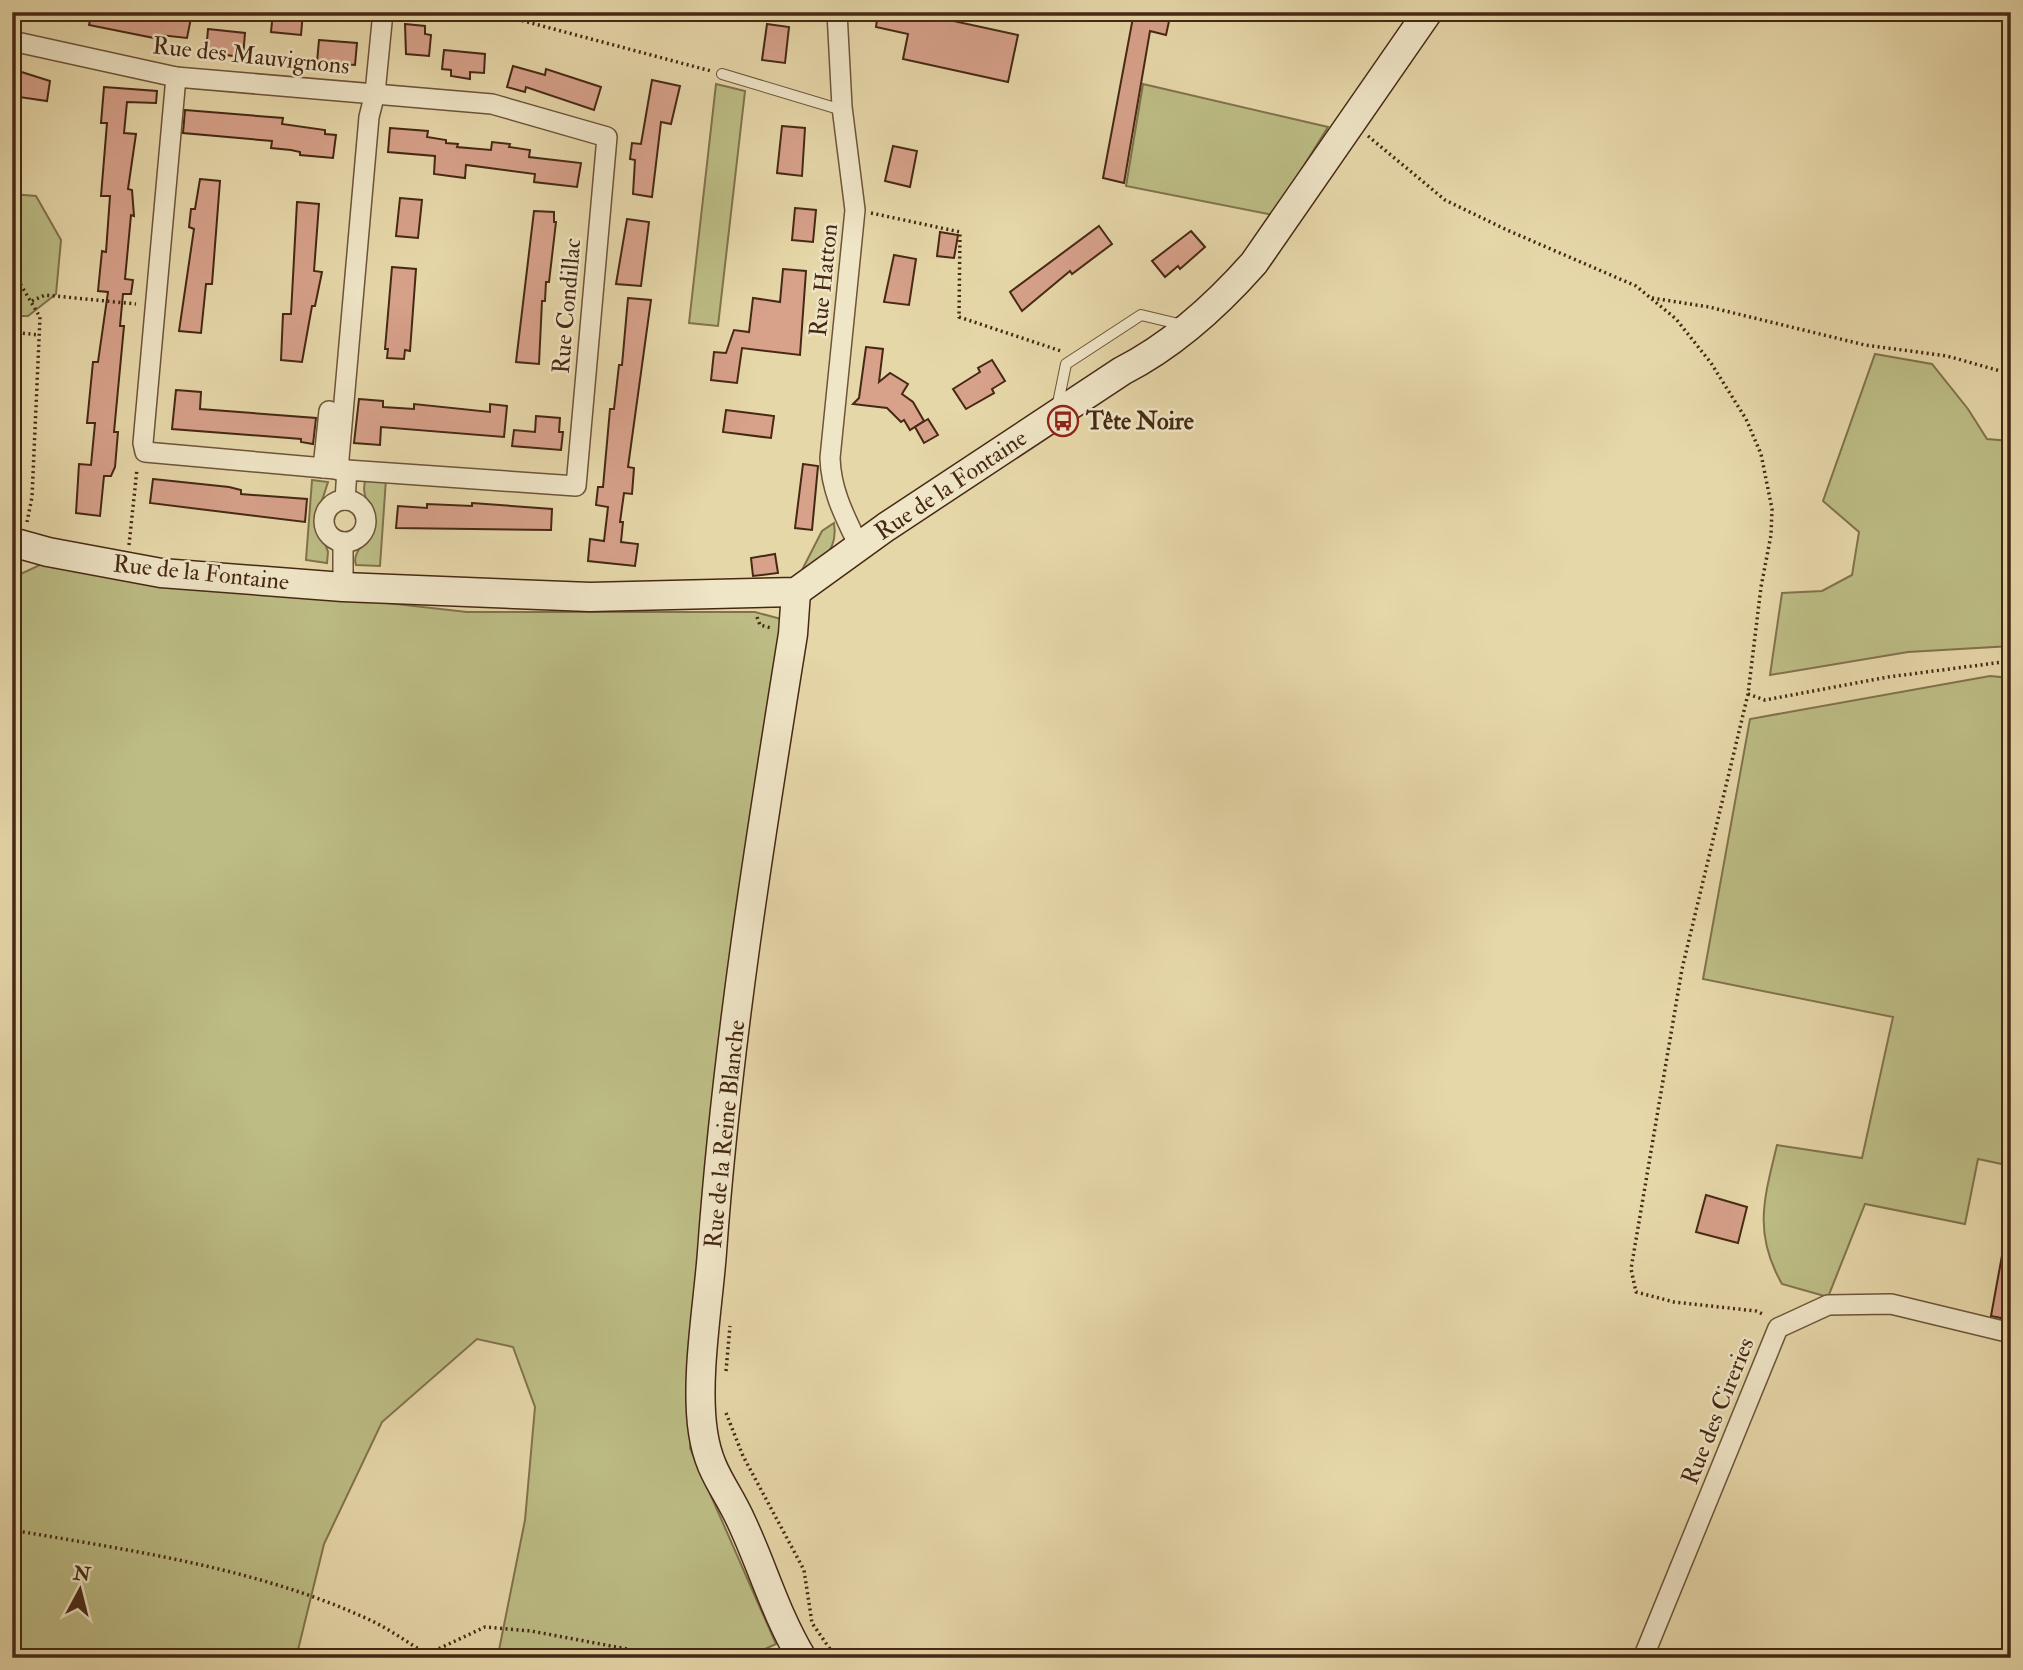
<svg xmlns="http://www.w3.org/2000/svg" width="2023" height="1670" viewBox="0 0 2023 1670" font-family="'IM FELL Double Pica',serif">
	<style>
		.green { fill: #bcbc84; stroke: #81724c; stroke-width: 2 }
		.building { fill: #d7a18a; stroke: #462814; stroke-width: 2 }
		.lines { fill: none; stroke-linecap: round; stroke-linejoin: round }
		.lane-casing { stroke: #6e5439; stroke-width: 12 }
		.street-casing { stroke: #6e5439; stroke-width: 22 }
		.secondary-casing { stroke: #462814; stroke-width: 31 }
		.path { stroke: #462814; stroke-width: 3.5; stroke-dasharray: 2 3.5; stroke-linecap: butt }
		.lane { stroke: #efe5c7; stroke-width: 10 }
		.street { stroke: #efe5c7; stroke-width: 19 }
		.secondary { stroke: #efe5c7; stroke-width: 28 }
		.labels { text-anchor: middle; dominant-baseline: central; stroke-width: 5; stroke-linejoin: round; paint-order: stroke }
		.street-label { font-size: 24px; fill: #462814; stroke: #efe5c7 }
		.poi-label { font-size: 24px; font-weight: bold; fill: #462814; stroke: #efe5c7; text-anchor: start }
	</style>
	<rect width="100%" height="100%" fill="#e6d7a9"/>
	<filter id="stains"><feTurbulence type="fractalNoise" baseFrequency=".00286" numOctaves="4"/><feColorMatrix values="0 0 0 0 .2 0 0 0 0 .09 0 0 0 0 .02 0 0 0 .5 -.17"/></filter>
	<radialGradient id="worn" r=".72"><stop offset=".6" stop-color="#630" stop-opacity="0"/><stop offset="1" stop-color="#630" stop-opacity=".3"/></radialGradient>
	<g class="green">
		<path d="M716,84l29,7 -27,235 -29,-3z"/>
		<path d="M1143,84l185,43 -55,88 -147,-29z"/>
		<path d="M12,194l24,2 25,44 -5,54 -28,22h-11l-5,-10z"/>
		<path d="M1875,354l57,10 36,45 19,30 24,2v205l-103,6 -138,23 12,-82 40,-2 30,-16 7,-43 -36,-31z"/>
		<path d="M366,478l20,1 -6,87 -24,-1c-5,-13 13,-24 15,-39 3,-19 -12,-29 -5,-48z"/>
		<path d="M312,480l16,2 -12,37 12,33 -1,11 -21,-3z"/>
		<path d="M834,523c4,23 -9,41 -32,47l20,-39z"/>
		<path d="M42,564l425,48h288l26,7 -91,829 86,196 -31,14h-234l-13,-3 27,-135 10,-113 -22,-60 -36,-8 -95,83 -58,122 -28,114h-284v-1080z"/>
		<path d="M1990,676l21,2v488l-33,-7 -13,65 -100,-20 -37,93 -46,-13c-29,-51 -18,-85 -5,-139l85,13 31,-141 -190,-38 47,-260z"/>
	</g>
	<g class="building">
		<path d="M92,12h73l26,6 -4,20 -27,-3 -1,4 -70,-14z"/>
		<path d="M273,12h30l-2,23 -30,-3z"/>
		<path d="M878,12h58l-1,5 83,18 -10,47 -105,-23 5,-25 -32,-7z"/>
		<path d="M1134,12h37l-5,23 -16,-4 -26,152 -21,-5z"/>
		<path d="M405,24l20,2v8l6,1 -2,21 -23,-2z"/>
		<path d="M767,24l22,3 -4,36 -23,-3z"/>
		<path d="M208,29l37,4 -2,24 -37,-4z"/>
		<path d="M319,40l38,3 -2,22 -38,-3z"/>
		<path d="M444,50l41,4 -1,19 -14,-1v7l-19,-3v-6l-9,-1z"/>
		<path d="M513,66l32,9 1,-6 55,18 -7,23 -68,-23 -1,5 -18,-5z"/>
		<path d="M12,69l38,12 -3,20 -35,-5z"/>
		<path d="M652,80l28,6 -9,38 -10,-2 -9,75 -19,-3 2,-34 -5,-1 2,-16 9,1z"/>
		<path d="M104,87l53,4 -1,12 -29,-1 -3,31 12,1 -8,55 4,1 2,26 -3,-1 -6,64 8,1 -2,14h-8l-3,32h4l-10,106h4l-3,35 -4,9h-7l-4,40 -24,-3 3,-49 12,1 4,-42h-8l6,-61h5l10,-70 -10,-1 4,-40 4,1 4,-56h-9l6,-73h-6z"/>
		<path d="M185,110l98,8 -1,6 43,6v4l11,1 -3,23 -33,-3v-3l-9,-2 -20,-2 1,-7 -89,-8z"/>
		<path d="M782,126l23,2 -3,48 -25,-3z"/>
		<path d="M390,128l38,3 -1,6 19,3v3l12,1 -1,3 34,3 1,-8 18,2 -1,3 21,3 -1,7 52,6 -4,24 -43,-5 1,-8 -69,-9 -1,13 -31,-4 1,-18 -47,-4z"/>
		<path d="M893,146l24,5 -7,36 -25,-6z"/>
		<path d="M200,179l20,2 -8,103h-6l-5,49 -22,-2 15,-102 -5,-2 2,-18h4z"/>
		<path d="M400,198l22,2 -4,38 -22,-2z"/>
		<path d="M297,202l22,2 -5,67 8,1 -7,34h-3l-10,56 -21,-2 2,-46h8z"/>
		<path d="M795,208l21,2 -3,32 -21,-2z"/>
		<path d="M534,211l20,1v10h2l-7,60h-3l-1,19h-3l-3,63 -23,-2z"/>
		<path d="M627,219l22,3 -8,64 -25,-2z"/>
		<path d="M1099,226l13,18 -40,30 -2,-3 -48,40 -12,-19z"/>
		<path d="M1191,231l14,16 -25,22 -2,-3 -13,11 -13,-16z"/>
		<path d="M940,232l18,3 -4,23 -17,-2z"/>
		<path d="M894,255l22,4 -7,46 -25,-3z"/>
		<path d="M392,267l24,2 -6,82 -5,-1 -1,9 -17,-1 1,-9h-3z"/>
		<path d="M783,269l23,2 -6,84 -58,-7 -5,35 -26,-3 3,-28 12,1 8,-23 15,2 4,-34 27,4z"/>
		<path d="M628,298l23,2 -23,167 6,1 -2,26 -8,-1 -4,29h3l-2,20 17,2 -3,22 -47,-5 2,-22 14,2 4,-34 -12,-2 2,-18h5l7,-78h4l5,-44h3z"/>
		<path d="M866,347l17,2 -4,33 11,-9 18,11 -6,10 11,8 11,19 -14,9 -6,-10 -3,2 -14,-14 -34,-4 6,-6z"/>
		<path d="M992,360l13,21 -13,8 2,4 -28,16 -13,-20 27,-17 -2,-4z"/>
		<path d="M176,390l25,2 -1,17 116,9 -3,26 -12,-2v-3l-129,-10z"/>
		<path d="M359,399l24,2v6l31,2v-5l76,8v-8l17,2 -3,31 -123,-10 -1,18 -26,-2z"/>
		<path d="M726,410l48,6 -3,22 -48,-6z"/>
		<path d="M536,416l24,2 -1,14h4l-2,18 -49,-4 2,-16 21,2z"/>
		<path d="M928,419l10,16 -14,8 -9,-16z"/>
		<path d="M803,464l15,2 -6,64 -17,-2z"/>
		<path d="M153,479l76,8 12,3v4l66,5 -2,23 -155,-19z"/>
		<path d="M472,503l80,6 -1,21 -155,-2 2,-22 29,2v-4l45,2z"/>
		<path d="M775,554l3,19 -25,3 -2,-18z"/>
		<path d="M1706,1195l41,12 -9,36 -42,-11z"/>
		<path d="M2003,1250l8,1v69l-20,-4z"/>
	</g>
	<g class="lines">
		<g class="lane-casing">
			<g id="lane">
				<path d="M722,74l120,36"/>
				<path d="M1057,408l9,-44 75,-49 42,10"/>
			</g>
		</g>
		<g class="street-casing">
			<g id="street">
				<path d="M837,12l5,95 13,103 -25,248c1,33 15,59 29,88"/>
				<path d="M12,41l164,36 316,27 115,33 -31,349 -229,-16 -2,30"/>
				<path d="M176,77l-33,366 2,9 202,18"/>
				<path d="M323,468l6,-57"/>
				<path d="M338,470l31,-353 6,-24 8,-81"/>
				<circle cx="345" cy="521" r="21"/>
				<path d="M343,542v45"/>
				<path d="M1643,1658l135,-330 50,-23 63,-1 120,29"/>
			</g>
		</g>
		<g class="secondary-casing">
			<g id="secondary">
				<path d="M12,542l36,10 113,21 182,14 247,10 206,-5 90,-65 236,-156c51,-26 94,-65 132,-108l174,-251"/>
				<path d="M796,592l-3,42c-33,205 -66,411 -81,618 -4,54 -17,127 -9,180 6,41 23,55 39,91 21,45 34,92 60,135"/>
			</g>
		</g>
		<g class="path">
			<path d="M490,12l221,59"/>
			<path d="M1368,136l77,64 62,30 129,56 40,33 35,44 35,56 15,35 11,55 -1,26 -10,52 -13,107 -66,275 -51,300 5,23 38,10 82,9 9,4"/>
			<path d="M871,213l89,19 -1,85 102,34"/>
			<path d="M12,270l28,47 -8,180 -5,25"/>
			<path d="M1652,298l57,9 156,38 82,11 64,18"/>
			<path d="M32,301l13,-6 91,9"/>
			<path d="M12,332l27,3"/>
			<path d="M129,545l8,-76"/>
			<path d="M757,617l3,8 11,3"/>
			<path d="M1748,694l17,6 123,-23 123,-16"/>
			<path d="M726,1371l4,-45"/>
			<path d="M726,1413l17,43 61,114 8,53 18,26 13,9"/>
			<path d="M12,1530c121,21 246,38 358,90 19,9 37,22 55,33"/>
			<path d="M235,1652l27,6"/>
			<path d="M419,1658l66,-31 46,4 144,27"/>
		</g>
		<use href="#lane" class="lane"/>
		<use href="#street" class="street"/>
		<use href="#secondary" class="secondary"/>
	</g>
	<defs>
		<g id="bus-ring" transform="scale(1.575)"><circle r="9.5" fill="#efe5c7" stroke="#8f2418" stroke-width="1.5"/><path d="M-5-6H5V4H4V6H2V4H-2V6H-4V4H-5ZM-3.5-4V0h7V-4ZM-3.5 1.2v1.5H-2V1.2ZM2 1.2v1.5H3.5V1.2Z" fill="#8f2418"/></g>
	</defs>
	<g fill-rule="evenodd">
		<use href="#bus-ring" x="1063" y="421"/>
	</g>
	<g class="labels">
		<g class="street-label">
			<text transform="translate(251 56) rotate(6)">Rue des Mauvignons</text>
			<text transform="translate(824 280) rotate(-84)">Rue Hatton</text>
			<text transform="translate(567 306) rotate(-85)">Rue Condillac</text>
			<text transform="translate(951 485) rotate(-34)">Rue de la Fontaine</text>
			<text transform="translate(201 573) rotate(6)">Rue de la Fontaine</text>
			<text transform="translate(725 1134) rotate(-84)">Rue de la Reine Blanche</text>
			<text transform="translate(1718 1411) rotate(-68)">Rue des Cireries</text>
		</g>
		<g class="poi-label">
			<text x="1086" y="421">Tête Noire</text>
		</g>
	</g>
	<rect width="2023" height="1670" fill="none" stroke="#e6d7a9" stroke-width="42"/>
	<rect x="14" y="14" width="1995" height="1642" fill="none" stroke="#462814" stroke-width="3.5"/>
	<rect x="21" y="21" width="1981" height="1628" fill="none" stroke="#462814" stroke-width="2"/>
	<g transform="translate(80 1590) rotate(7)" stroke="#efe5c7" stroke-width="5" paint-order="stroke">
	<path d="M0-5L12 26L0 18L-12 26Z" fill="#462814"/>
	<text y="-10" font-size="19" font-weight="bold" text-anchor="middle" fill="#462814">N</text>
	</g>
	<rect width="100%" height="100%" filter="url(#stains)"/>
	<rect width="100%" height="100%" fill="url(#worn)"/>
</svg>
